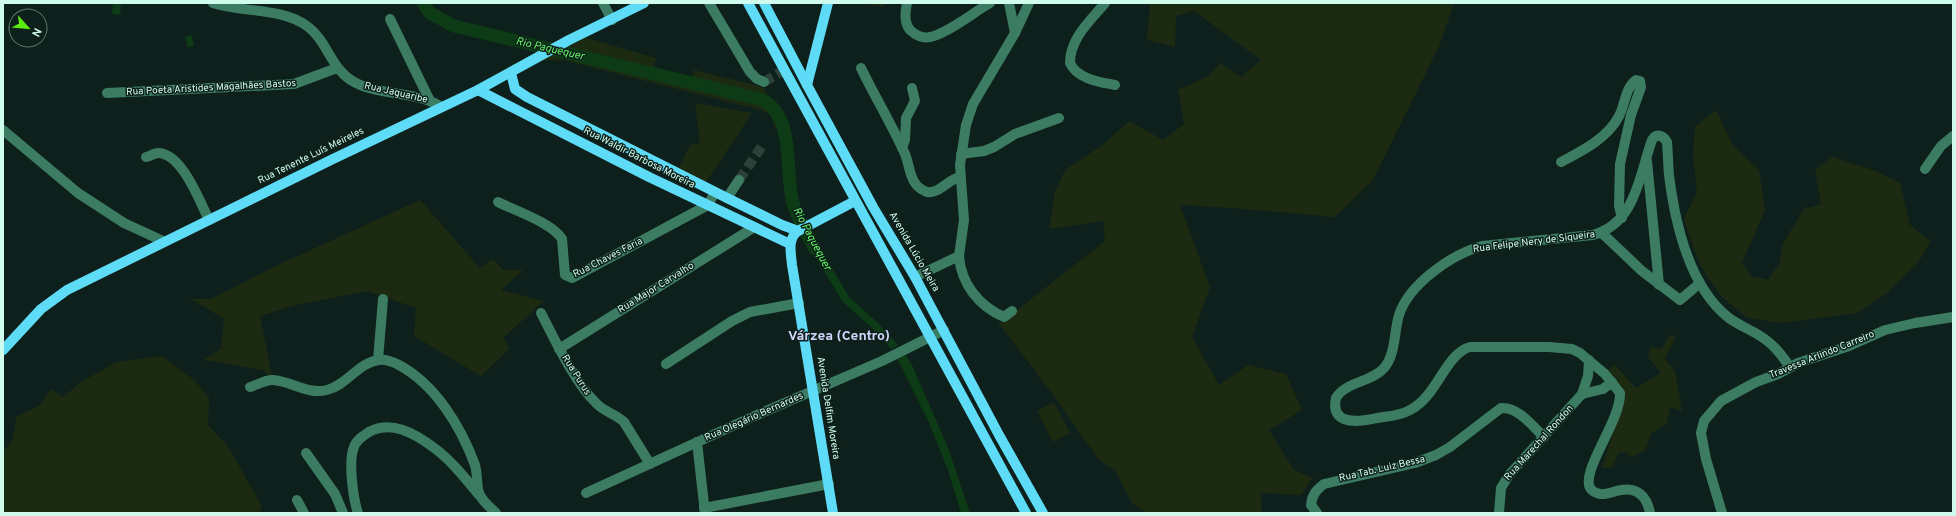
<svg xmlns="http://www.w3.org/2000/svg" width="1956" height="516" viewBox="0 0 1956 516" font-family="Overpass,sans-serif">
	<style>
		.green { fill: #1d2a12 }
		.water { fill: #0c3b15 }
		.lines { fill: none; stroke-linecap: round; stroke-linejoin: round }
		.river { stroke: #0c3b15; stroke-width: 13 }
		.minor-tunnel { stroke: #2b413a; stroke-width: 10; stroke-dasharray: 10 5; stroke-linecap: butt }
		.minor { stroke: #3c7c62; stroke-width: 10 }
		.major { stroke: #5edbf6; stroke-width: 10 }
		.labels { text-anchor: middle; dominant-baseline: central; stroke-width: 3; stroke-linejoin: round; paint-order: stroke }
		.street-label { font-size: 10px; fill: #d0fced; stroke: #0e201b }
		.water-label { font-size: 11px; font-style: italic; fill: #64f666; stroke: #0e201b }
		.district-label { font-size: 14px; font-weight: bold; fill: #d2d6fc; stroke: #0e201b }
	</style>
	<rect width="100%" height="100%" fill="#0e201b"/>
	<g class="green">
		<path d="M860,3h26l-2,4z"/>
		<path d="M1150,3h304l-14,41 -67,136 -38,37 -103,-9 -52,-3 30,82 -18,50 27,48 29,-20 38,9 16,36 -33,20 25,40 19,8 -12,17 -40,-2 1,20h-115l-15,-10 -17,-33 -16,-10 -48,-68 -52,-68 106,-83 -2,-20 -54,8 6,-37 10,-22 39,-26 25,-23 34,19 21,-16 -6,-34 31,-14 11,-13 21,14 20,-17 -67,-49 -18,5 -1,31 -28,-7z"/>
		<path d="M580,36l76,22 -5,19 38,9 5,-16 69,17c6,12 19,29 13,43l-6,-15 -9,-5 -198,-50 -28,1z"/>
		<path d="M695,103l57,10 -46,69 -27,-14 11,-23 10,-2z"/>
		<path d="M1716,110l16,34 27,26 6,40 -23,53 9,13 17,4 11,-16 4,-21 21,-34 17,-5 -6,-34 17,-13 44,14 24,12 10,42 21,17 -14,22 -30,29 -30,20 -76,10 -34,-5 -26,-22 -15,-21 -10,-20 -12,-36 13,-27 -4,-35 2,-30z"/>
		<path d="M420,200l60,68 13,-9 10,11h20l-22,20 43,11 -40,36 5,12 -28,27 -67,-40 2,-28 -49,-17 -71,14 -36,11 13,65 -10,-11 -59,-10 17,-12 3,-29 -33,-20h20l65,-33z"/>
		<path d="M1671,334l4,4 -10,21 10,12 7,40 -12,-4 -3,16 -16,11 -6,17 -14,6 -5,-5 -7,1 -7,15h-10l23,-75 -17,-21 6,-8 22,24 25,-15 -13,-16 3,-11 10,3z"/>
		<path d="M162,356l32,24 15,17 -1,28 19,20 35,61 -3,7h-256v-62l9,-10 5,-25 22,-10 12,-17 12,8 17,-14 36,-21z"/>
		<path d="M1054,402l16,31 -17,9 -16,-31z"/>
	</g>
	<g class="water">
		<path d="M113,3l8,1 -1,11 -8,-1z"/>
		<path d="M191,35l3,10 -6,2 -3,-10z"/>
		<path d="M811,232l38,65 30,27 19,21 -7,4 -20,-22 -28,-25 -40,-65z"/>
		<path d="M904,353l8,12 37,85 21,63h-9l-13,-43 -19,-47 -32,-65z"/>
	</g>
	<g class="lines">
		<path class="river" d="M423,3l7,10 24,13 309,74c32,18 22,69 29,99 3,16 16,36 23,50"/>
		<g class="minor-tunnel">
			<path d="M764,82l20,-12"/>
			<path d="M739,180l25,-37"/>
		</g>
		<g class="minor">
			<path d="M213,3c30,10 67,4 94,23 21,15 24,45 49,57 26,13 59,8 84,23"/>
			<path d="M603,3l9,17"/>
			<path d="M709,3l41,69 7,7 7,3"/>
			<path d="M907,3c-2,9 -3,20 3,27 5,5 13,9 20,7 17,-3 44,-25 60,-34"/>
			<path d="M1009,3l6,30"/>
			<path d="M1105,3c-14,17 -35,35 -35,60 7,16 30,19 45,22"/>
			<path d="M390,19l40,82"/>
			<path d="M861,68c14,29 31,57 44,86 4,9 4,21 10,29 3,5 7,7 12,9 13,2 21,-13 33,-15"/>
			<path d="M107,93l187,-9 43,-16"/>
			<path d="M3,130l75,63 46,30 39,18"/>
			<path d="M902,148l3,-8 1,-22 9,-17 -3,-13"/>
			<path d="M961,154l23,-3 10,-4 21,-13 44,-16"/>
			<path d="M146,157c4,-1 9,-4 12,-4 24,0 42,49 51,67"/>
			<path d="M1647,161l12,124"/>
			<path d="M1561,162c21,-11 47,-24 58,-46 6,-11 6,-28 17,-36l4,1 1,6 -10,28 -11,49 -1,42 3,12"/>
			<path d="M1925,169l16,-23 12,-10"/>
			<path d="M727,198l12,-18"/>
			<path d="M498,202c18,9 54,21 64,37l3,36 7,3 136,-73 7,-13"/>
			<path d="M1602,233l40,38 38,29 20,-17"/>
			<path d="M959,256c2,28 20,50 45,61l8,-6"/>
			<path d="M915,277l44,-21 5,-36 -4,-55 6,-40 7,-21 42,-71 14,-30"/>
			<path d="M541,313c14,27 34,70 55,90 8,9 20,11 28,19l26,42"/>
			<path d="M559,349l194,-121"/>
			<path d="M378,360l5,-61"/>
			<path d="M666,364l66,-43 18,-9 49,-9"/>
			<path d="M250,387c7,-2 17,-8 23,-7 18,1 35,15 54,10 20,-5 32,-28 52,-30 7,-1 14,2 20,5 37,20 62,62 76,100 3,9 1,24 5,30 3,7 11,13 16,18"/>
			<path d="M1582,394l21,-5 9,-7"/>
			<path d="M697,442l8,71"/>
			<path d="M306,453l29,41 8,19"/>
			<path d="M586,493l164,-75 132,-57 62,-31"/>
			<path d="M297,500l7,13"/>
			<path d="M704,508l125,-24"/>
			<path d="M358,513c-5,-15 -10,-52 -4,-66 2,-7 9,-11 15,-15 22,-12 45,1 64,15 18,13 32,31 46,48"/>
			<path d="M1317,513l-6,-8c1,-10 5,-15 13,-21l91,-21 21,-8 14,-8 51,-39c18,-1 31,18 43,29"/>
			<path d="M1499,513l2,-25 8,-13 73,-81 6,-18 1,-16"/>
			<path d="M1650,513c-3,-16 -12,-26 -29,-23 -7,1 -14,5 -21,4 -5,-1 -10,-4 -11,-9 -4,-20 32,-66 31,-92l-15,-19 -25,-21 -8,-4 -23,-2h-79c-25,7 -33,50 -60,63 -10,6 -21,6 -33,8 -10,2 -23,5 -33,1 -9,-4 -10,-12 -8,-21 9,-16 36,-16 48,-30 12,-14 10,-37 15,-53 10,-31 53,-61 83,-69l111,-11c43,-12 46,-59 59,-95 4,-7 11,-5 15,2 1,11 1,22 2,33 6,48 20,112 60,143 12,9 26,13 37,22 10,7 17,17 24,27"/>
			<path d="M1722,513l-16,-54 -5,-26 3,-12 17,-20 35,-19 22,-8 20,-11 51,-17 36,-16 30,-7 38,-6"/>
		</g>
		<g class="major">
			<path d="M748,3l278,510"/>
			<path d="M764,3l43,82 66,122 42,70 84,158 44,78"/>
			<path d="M511,73l4,16 12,8 200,101 55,27 16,6"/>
			<path d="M807,85l21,-82"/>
			<path d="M478,90l171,87 141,67"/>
			<path d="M3,350l38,-41 26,-19 266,-131 145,-69 91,-50 75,-37"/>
			<path d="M833,513l-41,-248c-1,-12 -5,-26 6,-34l57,-30"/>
		</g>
	</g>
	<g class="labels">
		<g class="street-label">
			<text transform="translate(211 88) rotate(-3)">Rua Poeta Aristides Magalhães Bastos</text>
			<text transform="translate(396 93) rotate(13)">Rua Jaguaribe</text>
			<text transform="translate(311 156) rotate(-26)">Rua Tenente Luís Meireles</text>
			<text transform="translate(639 158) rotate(27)">Rua Waldir Barbosa Moreira</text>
			<text transform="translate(1534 242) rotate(-7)">Rua Felipe Nery de Siqueira</text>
			<text transform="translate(914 252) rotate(60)">Avenida Lúcio Meira</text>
			<text transform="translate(608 258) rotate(-27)">Rua Chaves Faria</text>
			<text transform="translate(656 288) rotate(-32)">Rua Major Carvalho</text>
			<text transform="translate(1822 355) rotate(-22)">Travessa Arlindo Carreiro</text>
			<text transform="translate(576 375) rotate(58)">Rua Purus</text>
			<text transform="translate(828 408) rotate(81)">Avenida Delfim Moreira</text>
			<text transform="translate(754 417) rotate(-24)">Rua Olegário Bernardes</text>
			<text transform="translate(1539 443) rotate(-48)">Rua Marechal Rondon</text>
			<text transform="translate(1382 469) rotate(-13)">Rua Tab. Luiz Bessa</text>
		</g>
		<g class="water-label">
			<text transform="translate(550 49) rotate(13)">Rio Paquequer</text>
			<text transform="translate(812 239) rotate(62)">Rio Paquequer</text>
		</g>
		<g class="district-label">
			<text x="839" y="336">Várzea (Centro)</text>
		</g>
	</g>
	<rect width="1956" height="516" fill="none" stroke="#d0fced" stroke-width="8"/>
	<g transform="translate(28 28) rotate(117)"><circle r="19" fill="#0e201b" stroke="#5c786f"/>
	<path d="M0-3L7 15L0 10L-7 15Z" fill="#5beb0e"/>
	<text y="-6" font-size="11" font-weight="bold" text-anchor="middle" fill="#d0fced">N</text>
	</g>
</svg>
